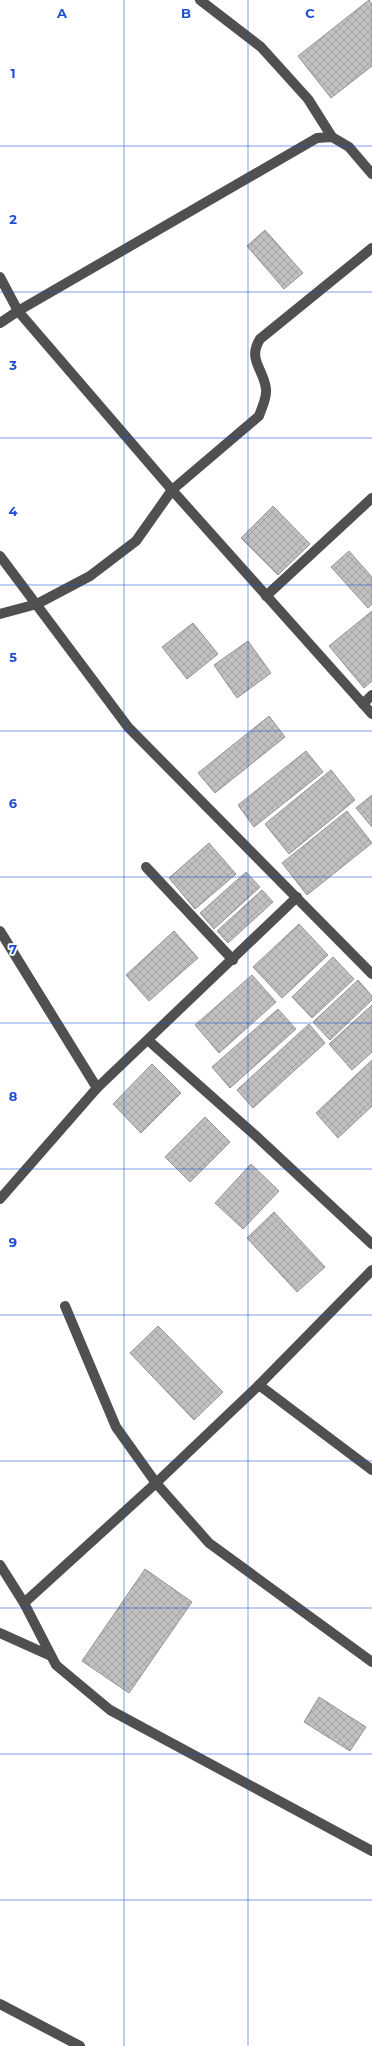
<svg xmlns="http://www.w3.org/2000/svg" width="372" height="2046" viewBox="0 0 372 2046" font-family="Montserrat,sans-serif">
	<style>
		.building { fill: url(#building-cross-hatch); stroke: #949494 }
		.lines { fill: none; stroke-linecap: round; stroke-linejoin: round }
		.minor { stroke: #505050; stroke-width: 10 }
		.grid { fill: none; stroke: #1d4ed8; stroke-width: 1; stroke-opacity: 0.55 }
		.grid-label { font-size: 13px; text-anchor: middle; font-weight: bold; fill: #1d4ed8; stroke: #fff; stroke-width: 3.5; stroke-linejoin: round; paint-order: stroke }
	</style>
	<defs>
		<pattern id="building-cross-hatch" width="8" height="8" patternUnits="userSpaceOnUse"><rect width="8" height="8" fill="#c0c0c0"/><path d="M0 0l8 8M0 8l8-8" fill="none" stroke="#a3a3a3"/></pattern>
	</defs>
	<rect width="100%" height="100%" fill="#fff"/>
	<g class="building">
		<path d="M369,0l3,4v62l-41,32 -33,-42z"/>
		<path d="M265,230l38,43 -19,16 -37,-43z"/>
		<path d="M273,506l37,38 -32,31 -37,-37z"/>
		<path d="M349,551l23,26v27l-4,4 -37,-41z"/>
		<path d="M372,611v70l-8,7 -35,-42z"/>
		<path d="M193,623l25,31 -31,25 -25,-32z"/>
		<path d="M248,641l23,32 -34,25 -23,-33z"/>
		<path d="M269,716l16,21 -70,56 -17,-20z"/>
		<path d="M306,751l17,21 -69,55 -16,-22z"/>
		<path d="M331,770l24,30 -66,54 -24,-30z"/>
		<path d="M372,795v32l-16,-19z"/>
		<path d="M347,811l25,32 -65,52 -25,-32z"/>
		<path d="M209,843l27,31 -41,35 -26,-31z"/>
		<path d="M246,872l14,15 -46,42 -14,-16z"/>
		<path d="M262,890l11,12 -45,41 -11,-12z"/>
		<path d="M299,924l29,31 -46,43 -29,-31z"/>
		<path d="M174,931l24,27 -49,43 -23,-26z"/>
		<path d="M333,957l21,22 -42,39 -20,-21z"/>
		<path d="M252,975l24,27 -57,51 -24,-28z"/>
		<path d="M358,980l14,16v4l-42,40 -17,-18z"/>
		<path d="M372,1005v47l-20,18 -23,-26z"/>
		<path d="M278,1009l18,20 -66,59 -18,-21z"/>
		<path d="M309,1024l16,19 -72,65 -16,-18z"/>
		<path d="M372,1060v46l-34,32 -22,-25z"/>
		<path d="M152,1064l29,29 -40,40 -28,-29z"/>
		<path d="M205,1117l25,25 -40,40 -25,-25z"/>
		<path d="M251,1164l28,27 -36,38 -28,-26z"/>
		<path d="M274,1212l51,55 -28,25 -50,-54z"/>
		<path d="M158,1326l65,66 -29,28 -64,-67z"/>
		<path d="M145,1569l47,33 -63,91 -47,-32z"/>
		<path d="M319,1697l47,30 -16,24 -46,-29z"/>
	</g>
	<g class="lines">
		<g class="minor">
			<path d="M200,0l61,47 47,52 24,38"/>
			<path d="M0,277l18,34 154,179 200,224"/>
			<path d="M0,323l18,-12 299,-173 15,-1 17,10 23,27"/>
			<path d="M0,556l128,171 244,247"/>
			<path d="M266,596l106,-98"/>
			<path d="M0,614l37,-10 53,-28 46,-35 36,-51 87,-74c3,-9 8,-18 7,-27 -2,-20 -19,-29 -6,-50l112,-91"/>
			<path d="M363,704l9,-9"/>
			<path d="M146,867l87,93"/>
			<path d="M0,931l97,157"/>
			<path d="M149,1041l107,95 116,108"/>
			<path d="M0,1199l97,-111 200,-191"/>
			<path d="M65,1306l51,121 40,56 53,60 163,119"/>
			<path d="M259,1385l113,85"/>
			<path d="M0,1565l24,38 32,62 54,45 262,141"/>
			<path d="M24,1603l132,-120 103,-98 113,-115"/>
			<path d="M0,1633l51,23"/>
			<path d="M0,2004l80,42"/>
		</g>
	</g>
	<path class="grid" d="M124,0v2046M248,0v2046M0,146h372M0,292h372M0,438h372M0,585h372M0,731h372M0,877h372M0,1023h372M0,1169h372M0,1315h372M0,1461h372M0,1608h372M0,1754h372M0,1900h372"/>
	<g class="grid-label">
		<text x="62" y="18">A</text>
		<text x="186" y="18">B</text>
		<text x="310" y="18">C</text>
		<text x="13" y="78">1</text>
		<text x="13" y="224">2</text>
		<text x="13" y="370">3</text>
		<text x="13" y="516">4</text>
		<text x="13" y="662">5</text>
		<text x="13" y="808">6</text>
		<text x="13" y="954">7</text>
		<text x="13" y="1101">8</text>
		<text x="13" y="1247">9</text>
	</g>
</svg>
